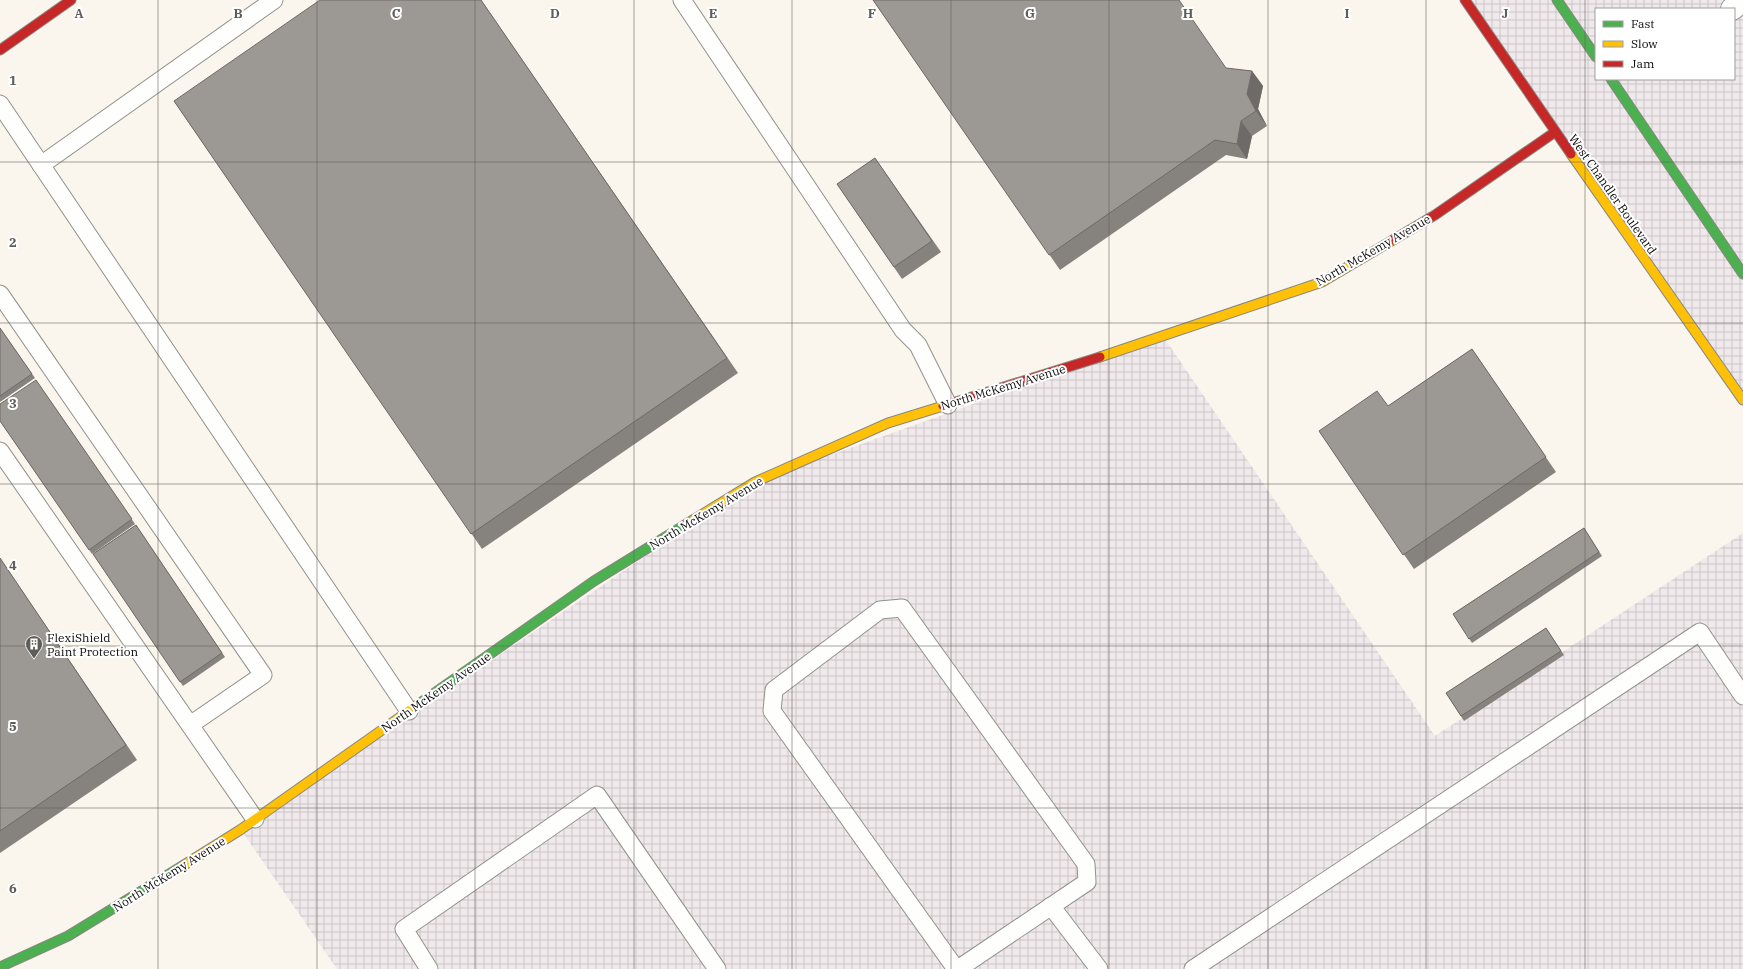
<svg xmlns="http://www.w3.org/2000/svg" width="1743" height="969" viewBox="0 0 1743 969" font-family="'IBM Plex Serif',serif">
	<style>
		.industrial { fill: url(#industrial-grid); fill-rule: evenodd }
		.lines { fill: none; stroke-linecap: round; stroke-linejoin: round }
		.lane-casing { stroke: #93918d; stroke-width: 19 }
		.street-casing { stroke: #93918d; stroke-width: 24 }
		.fast-casing { stroke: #898783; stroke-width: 11 }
		.slow-casing { stroke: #898783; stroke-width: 11 }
		.jam-casing { stroke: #898783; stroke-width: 11 }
		.lane { stroke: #fefefc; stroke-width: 17 }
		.street { stroke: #fefefc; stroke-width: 22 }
		.fast { stroke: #4caf50; stroke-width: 9 }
		.slow { stroke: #ffc107; stroke-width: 9 }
		.jam { stroke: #c62828; stroke-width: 9 }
		.wall { fill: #86837f }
		.shaded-wall { fill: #6d6a68 }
		.building { fill: #9c9894; stroke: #6d6a68 }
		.grid { fill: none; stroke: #5f5d5a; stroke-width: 1; stroke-opacity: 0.55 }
		.labels { text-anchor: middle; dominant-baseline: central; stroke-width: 4; stroke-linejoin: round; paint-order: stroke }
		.street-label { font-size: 12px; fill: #0b0b0b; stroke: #fff }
		.poi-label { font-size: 12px; fill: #0b0b0b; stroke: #fff; text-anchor: start }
		.grid-label { font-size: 13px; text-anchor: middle; font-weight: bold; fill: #5f5d5a; stroke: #fff; stroke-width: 4; stroke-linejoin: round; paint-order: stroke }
	</style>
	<defs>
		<pattern id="industrial-grid" width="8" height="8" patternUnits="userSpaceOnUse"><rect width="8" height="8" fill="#f0e9eb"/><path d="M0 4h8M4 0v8" fill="none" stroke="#ccc6c8"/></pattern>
	</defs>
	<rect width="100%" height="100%" fill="#faf6ed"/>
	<g class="industrial">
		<path d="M1469,0h274v398zM1596,9h138v70h-138z"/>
		<path d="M1163,336l272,400 308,-203v436h-1406l-96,-139 514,-348z"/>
	</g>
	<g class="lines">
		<g class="lane-casing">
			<g id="lane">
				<path d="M682,0l221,330 15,15 30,60"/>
				<path d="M0,104l409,607"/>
				<path d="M41,165l233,-165"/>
				<path d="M0,294l263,381 -73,50"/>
				<path d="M0,451l255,368"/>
				<path d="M1051,906l48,63"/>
				<path d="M429,969l-25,-40 193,-134 120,174"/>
				<path d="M956,969l-184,-258 2,-21 106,-80 22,-2 184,256 1,18 -129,87"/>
				<path d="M1193,969l507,-337 43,64"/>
			</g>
		</g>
		<g class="street-casing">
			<path id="street" d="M1732,9l11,-8"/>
		</g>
		<g class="fast-casing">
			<g id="fast">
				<path d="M1557,0l39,57"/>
				<path d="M1611,79l132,195"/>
				<path d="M416,706l178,-125 99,-61"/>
				<path d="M0,967l68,-31 116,-71"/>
			</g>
		</g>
		<g class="slow-casing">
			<g id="slow">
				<path d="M1571,154l172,246"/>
				<path d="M1100,357l222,-75 71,-42"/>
				<path d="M693,520l62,-38 133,-59 55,-17"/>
				<path d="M184,865l56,-35 176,-124"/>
			</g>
		</g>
		<g class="jam-casing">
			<g id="jam">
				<path d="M1465,0l106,154"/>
				<path d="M0,50l71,-50"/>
				<path d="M1393,240l42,-25 120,-83"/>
				<path d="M943,406l157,-49"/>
			</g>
		</g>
		<use href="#lane" class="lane"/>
		<use href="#street" class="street"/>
		<use href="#fast" class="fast"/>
		<use href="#slow" class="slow"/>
		<use href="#jam" class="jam"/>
	</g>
	<g class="wall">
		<path d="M481,0l257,373 -256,176 -308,-448z"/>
		<path d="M873,0l353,68 26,3 11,15 -5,23 9,17 -15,10 -5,23 -21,-4 -166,115z"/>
		<path d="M875,158l66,94 -39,27 -65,-95z"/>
		<path d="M0,328l35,50 -35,24z"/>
		<path d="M1472,349l84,123 -142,97 -95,-138 69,-25z"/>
		<path d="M36,380l99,144 -43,30 -92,-133z"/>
		<path d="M136,525l89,132 -42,29 -90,-132z"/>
		<path d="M1584,528l18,28 -130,87 -19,-29z"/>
		<path d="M0,558l137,202 -137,93z"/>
		<path d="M1546,628l18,27 -100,66 -18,-28z"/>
	</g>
	<g class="shaded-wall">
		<path d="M1252,71l11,15 -5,23 9,17 -11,-15 -9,-17z"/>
		<path d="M1241,121l11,15 -5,23 -10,-15z"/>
	</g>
	<g class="building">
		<path d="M320,0h161l246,358 -256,176 -297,-433z"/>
		<path d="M873,0h306l47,68 26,3 -5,23 9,17 -15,10 -4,23 -22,-4 -166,115z"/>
		<path d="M875,158l57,83 -38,26 -57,-83z"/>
		<path d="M0,328l32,46 -32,22z"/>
		<path d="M1472,349l74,108 -143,98 -84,-124 58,-40 11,15z"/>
		<path d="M36,380l96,139 -43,31 -89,-129v-17z"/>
		<path d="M136,525l86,128 -42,29 -87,-128z"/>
		<path d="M1584,528l15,24 -130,87 -16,-25z"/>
		<path d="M0,558l126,187 -126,86z"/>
		<path d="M1546,628l15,23 -100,65 -15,-23z"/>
	</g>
	<path class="grid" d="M158,0v969M317,0v969M475,0v969M634,0v969M792,0v969M951,0v969M1109,0v969M1268,0v969M1426,0v969M1585,0v969M0,162h1743M0,323h1743M0,484h1743M0,646h1743M0,808h1743"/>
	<defs>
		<g id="building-pin" transform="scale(0.9)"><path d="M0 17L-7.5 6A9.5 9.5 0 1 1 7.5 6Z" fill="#5f5d5a" stroke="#fff"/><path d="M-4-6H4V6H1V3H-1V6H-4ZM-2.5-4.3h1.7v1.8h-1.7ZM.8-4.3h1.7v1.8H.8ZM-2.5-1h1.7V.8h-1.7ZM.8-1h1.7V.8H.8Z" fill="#fff"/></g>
	</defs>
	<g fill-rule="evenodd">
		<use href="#building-pin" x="34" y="644"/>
	</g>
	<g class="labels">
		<g class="street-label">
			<text transform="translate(1613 194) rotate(55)">West Chandler Boulevard</text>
			<text transform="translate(1373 250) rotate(-30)">North McKemy Avenue</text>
			<text transform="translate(1003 387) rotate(-17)">North McKemy Avenue</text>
			<text transform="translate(706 513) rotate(-31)">North McKemy Avenue</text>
			<text transform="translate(436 692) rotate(-35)">North McKemy Avenue</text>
			<text transform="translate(169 874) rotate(-32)">North McKemy Avenue</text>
		</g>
		<g class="poi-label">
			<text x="47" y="637">FlexiShield<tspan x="47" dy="14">Paint Protection</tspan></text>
		</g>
	</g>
	<g class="grid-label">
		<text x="79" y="18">A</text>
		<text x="238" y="18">B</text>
		<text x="396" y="18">C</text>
		<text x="555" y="18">D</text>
		<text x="713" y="18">E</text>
		<text x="872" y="18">F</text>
		<text x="1030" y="18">G</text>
		<text x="1188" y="18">H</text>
		<text x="1347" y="18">I</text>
		<text x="1505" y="18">J</text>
		<text x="13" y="85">1</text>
		<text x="13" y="247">2</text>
		<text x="13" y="408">3</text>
		<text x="13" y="570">4</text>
		<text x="13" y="731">5</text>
		<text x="13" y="893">6</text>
	</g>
	<rect x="1595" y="8" width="140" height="72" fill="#ffffff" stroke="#9d9d9d"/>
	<rect x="1603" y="21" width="20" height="6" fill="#4caf50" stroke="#9d9d9d"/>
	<text x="1631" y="28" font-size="12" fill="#0b0b0b">Fast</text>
	<rect x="1603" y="41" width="20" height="6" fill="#ffc107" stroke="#9d9d9d"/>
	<text x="1631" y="48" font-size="12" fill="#0b0b0b">Slow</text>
	<rect x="1603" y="61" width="20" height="6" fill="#c62828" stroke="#9d9d9d"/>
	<text x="1631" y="68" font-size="12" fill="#0b0b0b">Jam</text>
</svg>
